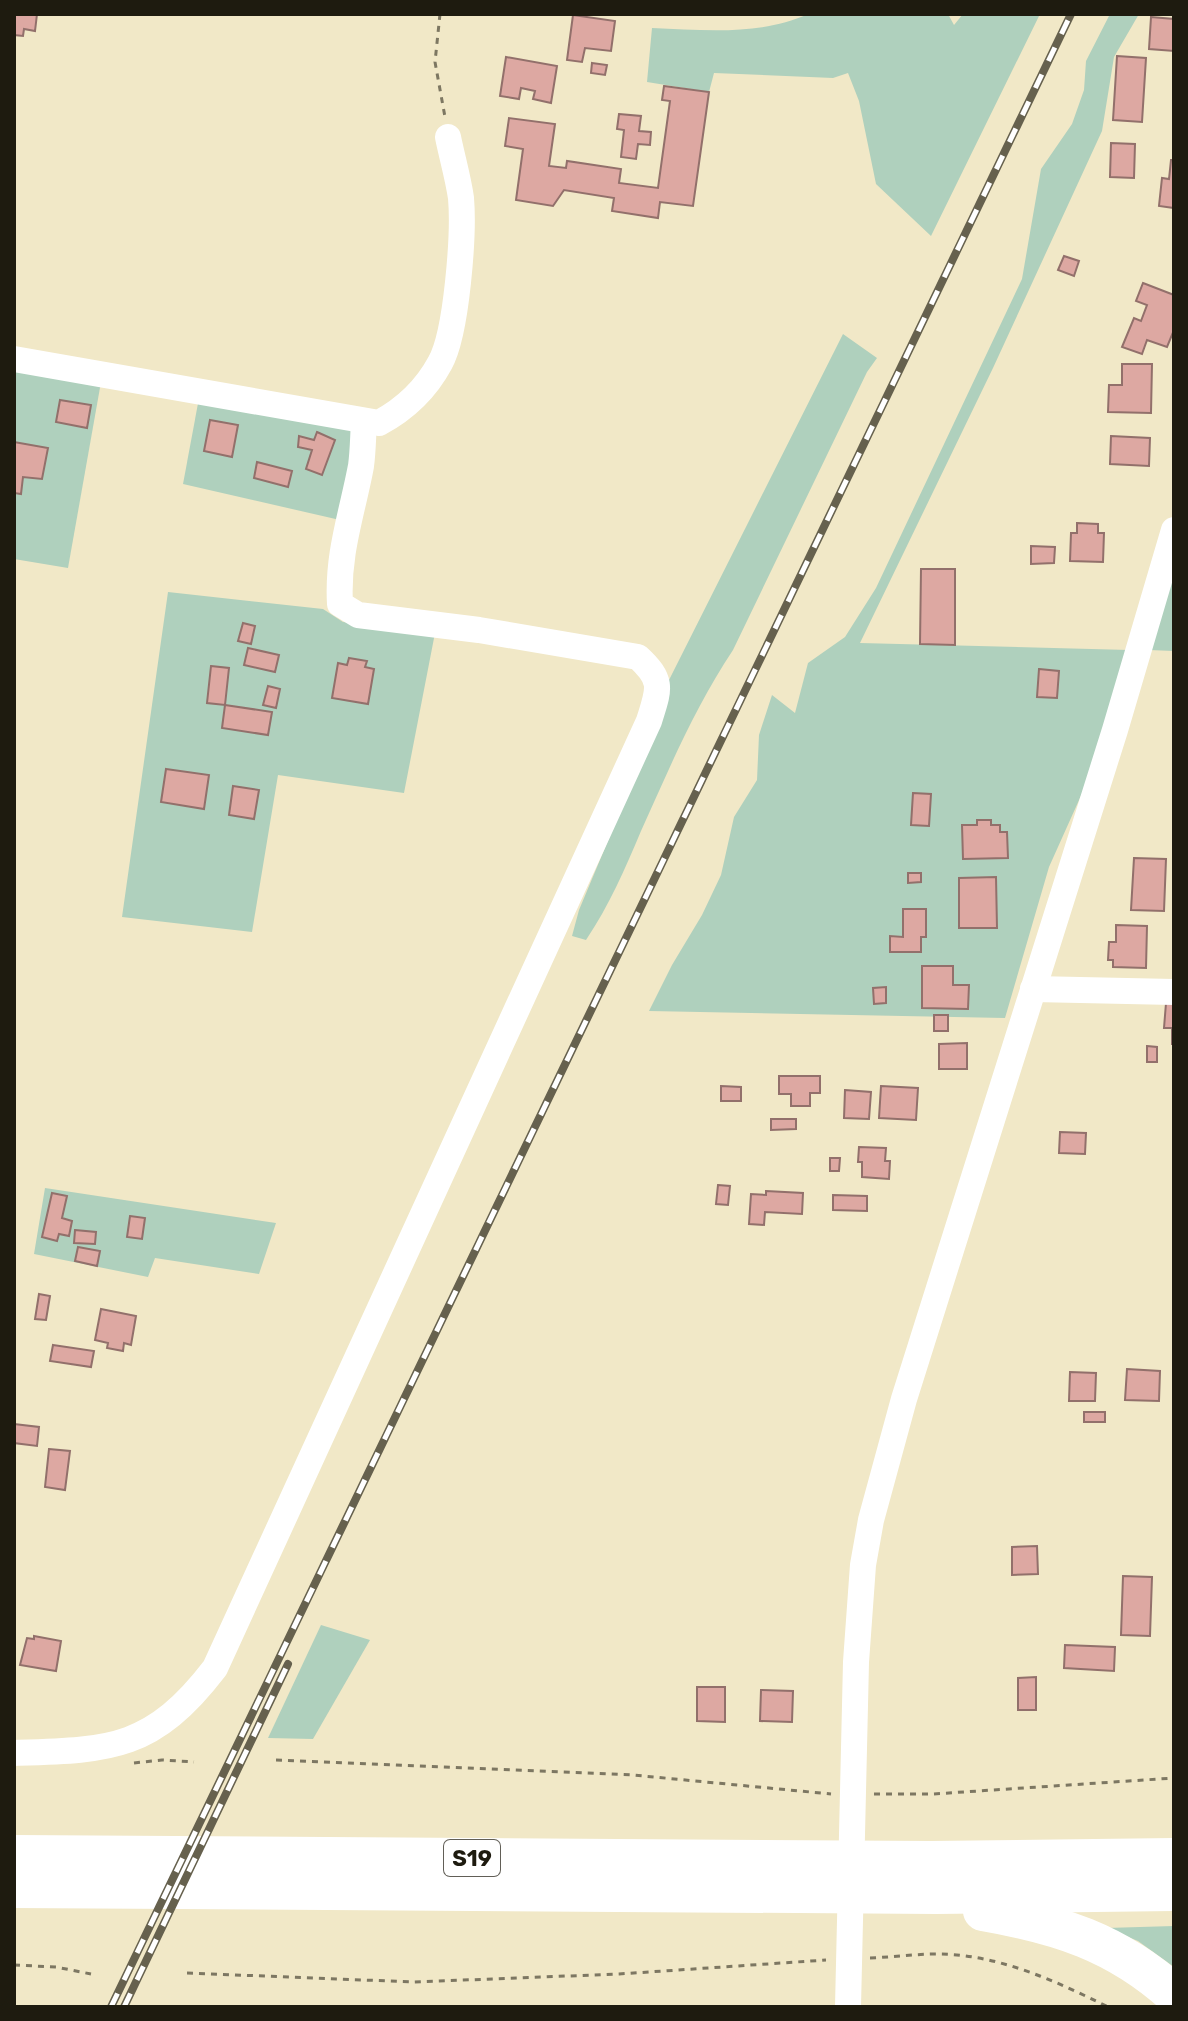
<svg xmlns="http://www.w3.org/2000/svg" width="1188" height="2021" viewBox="0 0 1188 2021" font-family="Rubik,sans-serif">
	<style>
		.green { fill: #afd0bd }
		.building { fill: #dda8a2; stroke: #92706b; stroke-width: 2 }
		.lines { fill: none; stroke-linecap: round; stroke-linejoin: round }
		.path { stroke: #7d7762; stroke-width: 3; stroke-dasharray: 6 6; stroke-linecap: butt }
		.minor { stroke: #fff; stroke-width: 26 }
		.highway { stroke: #fff; stroke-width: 40 }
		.rail-casing { stroke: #66614e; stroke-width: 8 }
		.rail { stroke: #fff; stroke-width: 5; stroke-dasharray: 15; stroke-linecap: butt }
		.labels { text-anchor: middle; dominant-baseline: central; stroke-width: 8; stroke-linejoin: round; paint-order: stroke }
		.shield { fill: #fff; stroke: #625f57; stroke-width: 2 }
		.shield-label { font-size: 22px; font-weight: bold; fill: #1e1b0f }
	</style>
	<rect width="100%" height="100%" fill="#f1e8c7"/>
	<g class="green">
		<path d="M808,14h140l6,11 9,-11h77l-109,222 -55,-52 -17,-83 -11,-28 -15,5 -119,-5 -5,19 -62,-10 5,-54c52,2 108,8 156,-14z"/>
		<path d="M1110,14h29l-25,43 -12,74 -109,237 -133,275 269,7 -32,110 -48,107 -44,151 -356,-7 23,-46 30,-50 19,-40 13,-58 23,-37 2,-45 13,-40 23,18 13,-50 37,-26 31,-49 146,-309 19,-110 31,-45 12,-34 2,-29z"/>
		<path d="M843,334l34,24 -10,14 -134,278c-38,57 -64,119 -92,181 -16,38 -32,75 -55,109l-14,-4 7,-26 59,-141 31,-89z"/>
		<path d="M14,367l87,15 -33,186 -54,-9z"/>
		<path d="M199,398l152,29 6,12 -17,81 -157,-36z"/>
		<path d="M1174,565v86l-25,-1z"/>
		<path d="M168,592l155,17 20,13 92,11 -31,160 -126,-18 -26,157 -130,-15z"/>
		<path d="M45,1188l231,35 -17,51 -104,-16 -7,19 -114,-23z"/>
		<path d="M321,1625l49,15 -57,99 -45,-1z"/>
		<path d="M1174,1926v41l-36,-26 -32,-13z"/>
	</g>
	<g class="building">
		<path d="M14,14h23l-2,17 -11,-2 -1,7 -9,-1z"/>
		<path d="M573,15l42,6 -4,30 -26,-3 -3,14 -15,-2z"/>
		<path d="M1151,17l23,2v32l-25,-2z"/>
		<path d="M1117,56l29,2 -4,64 -29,-2z"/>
		<path d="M506,57l51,9 -6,37 -18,-4 2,-8 -14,-3 -2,11 -19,-3z"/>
		<path d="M592,63l15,2 -2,10 -14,-2z"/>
		<path d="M664,86l45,6 -16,114 -33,-4 -2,16 -46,-7 2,-13 -50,-8 -11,16 -37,-6 7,-51 -18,-3 4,-28 46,6 -6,42 17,2 1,-7 54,8 -2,14 39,5 12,-87 -8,-1z"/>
		<path d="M619,114l22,2 -2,15 12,1 -1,13 -12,-1 -2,15 -15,-2 3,-27 -7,-1z"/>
		<path d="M1111,143l24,1 -1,34 -24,-1z"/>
		<path d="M1171,160h3v48l-15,-2 3,-28 7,1z"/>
		<path d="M1064,256l15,5 -5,15 -16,-6z"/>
		<path d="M1143,283l31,12v35l-7,17 -20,-7 -5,14 -20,-7 12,-29 7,3 6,-16 -11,-4z"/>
		<path d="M1122,364h30l-1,49 -43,-1 1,-27h13z"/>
		<path d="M60,400l31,5 -4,23 -31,-6z"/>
		<path d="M210,420l28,5 -6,32 -28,-6z"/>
		<path d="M317,432l18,8 -13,35 -16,-6 6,-19 -14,-3 1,-11 15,4z"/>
		<path d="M1111,436l39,2 -1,28 -39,-2z"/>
		<path d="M14,442l34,6 -6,31 -19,-2 -2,17 -7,-1z"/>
		<path d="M257,462l35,9 -4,16 -34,-9z"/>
		<path d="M1077,523l21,1v9h6l-1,29 -33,-1 1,-28h6z"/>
		<path d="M1031,546l24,1 -1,16 -23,1z"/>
		<path d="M921,569h34v76l-35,-1z"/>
		<path d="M243,623l12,3 -4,18 -13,-3z"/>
		<path d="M248,648l31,7 -4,17 -31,-7z"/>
		<path d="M349,658l18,3 -2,6 9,2 -6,35 -36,-6 6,-35 9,2z"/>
		<path d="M211,666l18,2 -4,37 -18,-2z"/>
		<path d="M1039,669l20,2 -2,27 -20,-1z"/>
		<path d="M268,686l12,3 -4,19 -13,-3z"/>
		<path d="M225,705l47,7 -4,23 -46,-7z"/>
		<path d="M166,769l43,6 -5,34 -43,-7z"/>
		<path d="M233,786l26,4 -5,29 -25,-4z"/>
		<path d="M913,793l18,1 -2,32 -18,-1z"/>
		<path d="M977,820h14v5h9v7h7l1,26 -45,1 -1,-34h15z"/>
		<path d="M1134,858l32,1 -2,52 -33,-1z"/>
		<path d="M908,873h13v9l-13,1z"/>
		<path d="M996,877l1,51h-38v-50z"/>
		<path d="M903,909h23v28h-5v15h-31v-16l13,1z"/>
		<path d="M1116,925l31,1 -1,42 -33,-1v-7h-5l1,-18h7z"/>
		<path d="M922,966h31v19h16l-1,24 -46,-1z"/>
		<path d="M886,987v16l-12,1 -1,-16z"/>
		<path d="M1166,1003l8,1v40h-2v-16h-8z"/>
		<rect x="934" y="1015" width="14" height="16"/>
		<path d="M967,1043v26h-28v-25z"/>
		<path d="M1147,1046l10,1v15h-10z"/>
		<path d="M779,1076h41v17h-10v13h-19v-12h-12z"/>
		<path d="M721,1086l20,1v14h-20z"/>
		<path d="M881,1086l37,2 -2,32 -37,-2z"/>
		<path d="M845,1090l26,2 -2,27 -25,-1z"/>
		<path d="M771,1119h25v10l-25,1z"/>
		<path d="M1060,1132l26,1 -1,21 -26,-1z"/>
		<path d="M859,1147l27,1 -1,13h5l-1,18 -27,-2v-15h-4z"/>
		<path d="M830,1158h10l-1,13h-9z"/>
		<path d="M718,1185l12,1 -2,19 -12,-1z"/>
		<path d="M766,1191l37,2 -1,21 -37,-2 -1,13 -15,-1 2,-30 15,1z"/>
		<path d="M52,1193l15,3 -5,22 10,3 -3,15 -10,-2 -2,7 -15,-4z"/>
		<path d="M833,1195l34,1v15l-34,-1z"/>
		<path d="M130,1216l15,2 -3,21 -15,-2z"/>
		<path d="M75,1230l21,2 -1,12 -21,-1z"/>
		<path d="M78,1247l22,4 -3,15 -22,-5z"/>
		<path d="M39,1294l11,2 -4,24 -11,-1z"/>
		<path d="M101,1309l35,7 -5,29 -7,-2 -1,8 -16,-3 1,-5 -13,-3z"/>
		<path d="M53,1345l41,6 -3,16 -41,-6z"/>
		<path d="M1127,1369l33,2 -1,30 -34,-1z"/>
		<path d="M1070,1372l26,1 -1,28h-26z"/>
		<rect x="1084" y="1412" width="21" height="10"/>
		<path d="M14,1424l25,3 -2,19 -23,-3z"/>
		<path d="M49,1449l21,2 -5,39 -20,-3z"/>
		<path d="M1037,1546l1,28 -26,1v-28z"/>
		<path d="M1123,1576l29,1 -2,59 -29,-1z"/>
		<path d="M34,1636l27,5 -5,30 -36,-6 7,-27 7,1z"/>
		<path d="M1065,1645l50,2 -1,24 -50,-3z"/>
		<path d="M1036,1677v33h-18v-32z"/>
		<path d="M697,1687h28v35l-28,-1z"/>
		<path d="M761,1690l32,1 -1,31 -32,-1z"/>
	</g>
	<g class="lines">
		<g class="path">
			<path d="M440,14l-5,48 10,55"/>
			<path d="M276,1760l357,15 198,19"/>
			<path d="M134,1763l28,-3 32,2"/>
			<path d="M874,1794h59l241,-16"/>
			<path d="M870,1958c23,-1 45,-4 68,-4 59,0 118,27 170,53"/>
			<path d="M14,1965l42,2 35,7"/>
			<path d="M187,1973l227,9 205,-8 207,-14"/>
		</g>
		<g class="minor">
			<path d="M14,359l365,64c26,-14 47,-34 61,-60 17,-30 24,-130 21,-165 -3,-21 -9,-41 -13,-61"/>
			<path d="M1033,989l141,3"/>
			<path d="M14,1753c97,-3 138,-3 201,-85l434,-947c10,-32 15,-40 -11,-64l-159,-27 -121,-15 -18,-11c-3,-50 12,-90 21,-138 2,-14 2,-30 3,-44"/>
			<path d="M848,2007l8,-345 7,-97 8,-45 33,-121 211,-669 59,-200"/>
		</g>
		<g class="highway">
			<path d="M14,1855l917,6 243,-3"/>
			<path d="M14,1888l923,6 237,-3"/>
			<path d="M983,1911c75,13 133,31 191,83"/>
		</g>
		<g class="rail-casing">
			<g id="rail">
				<path d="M111,2007l960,-1993"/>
				<path d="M124,2007l164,-343"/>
			</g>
		</g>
		<use href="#rail" class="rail"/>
	</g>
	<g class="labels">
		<rect class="shield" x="444" y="1840" width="56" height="36" rx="6"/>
		<g class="shield-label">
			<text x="472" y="1858">S19</text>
		</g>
	</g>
	<rect width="1188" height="2021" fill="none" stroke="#1e1b0f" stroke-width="32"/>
</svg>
